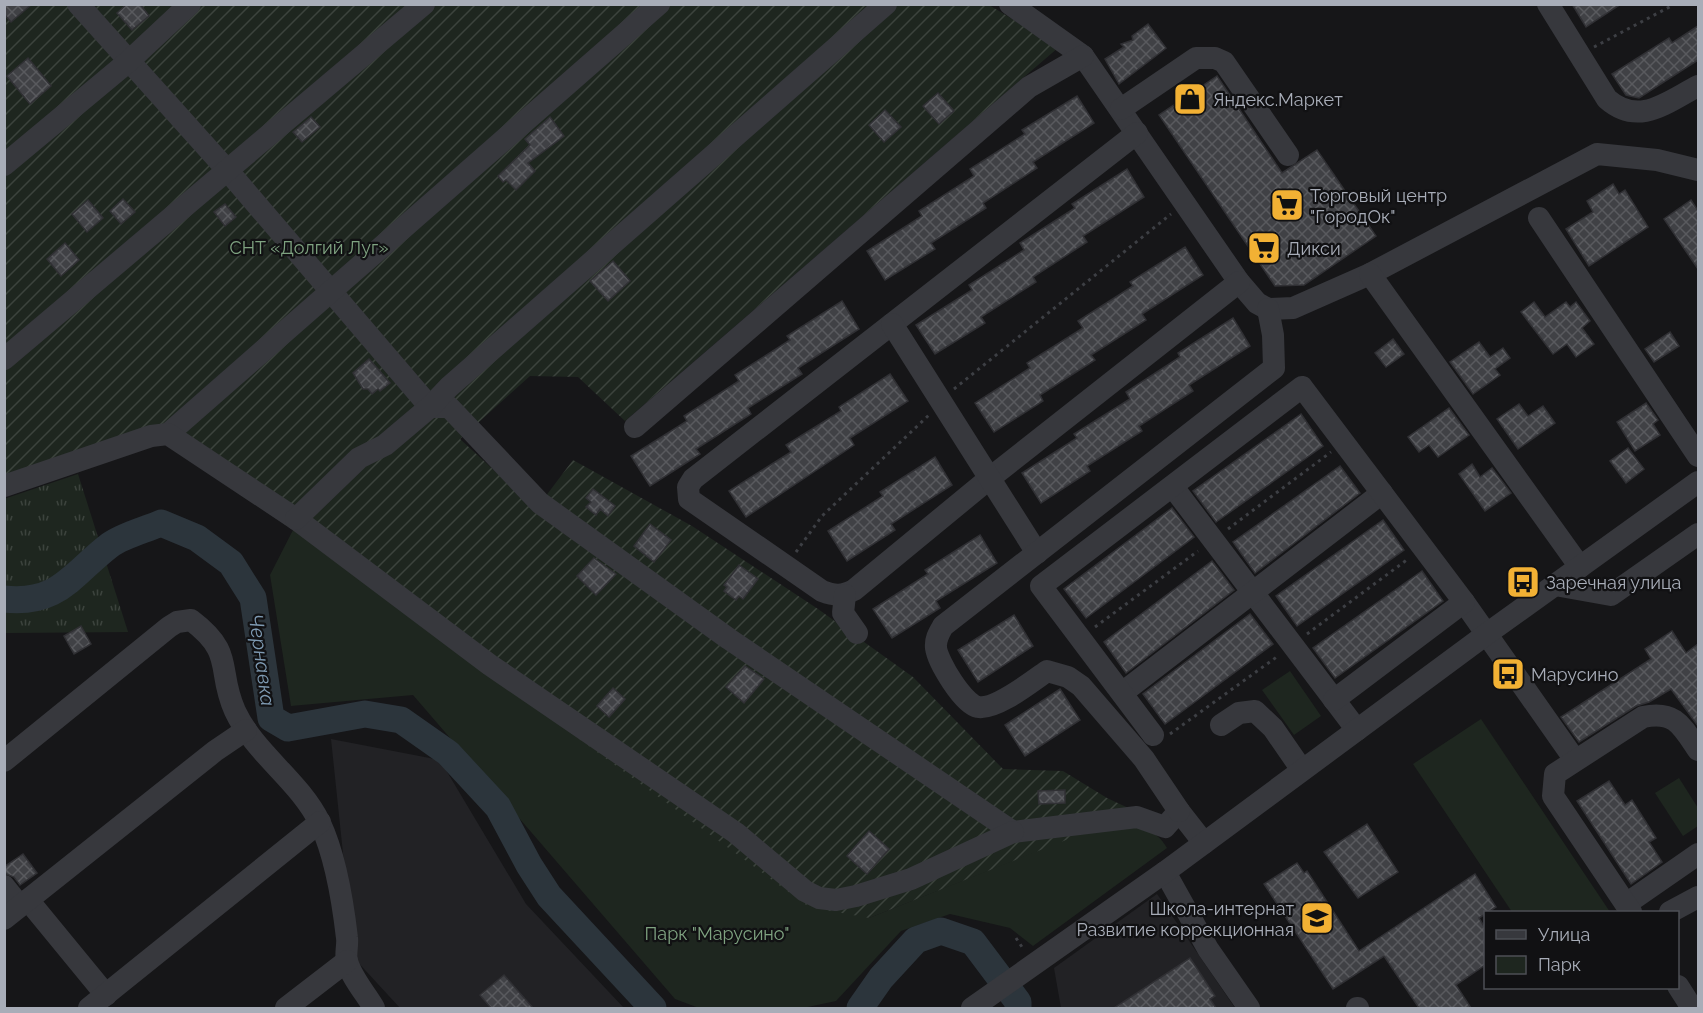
<svg xmlns="http://www.w3.org/2000/svg" width="1703" height="1013" viewBox="0 0 1703 1013" font-family="Raleway,sans-serif">
	<style>
		.built { fill: #222225 }
		.grass { fill: url(#grass-tufts) }
		.park { fill: #1e261f }
		.garden { fill: url(#garden-furrows) }
		.lines { fill: none; stroke-linecap: round; stroke-linejoin: round }
		.river { stroke: #2c353c; stroke-width: 27 }
		.building { fill: url(#building-cross-hatch); stroke: #303034; stroke-width: 1.5 }
		.path { stroke: #3d3f44; stroke-width: 3; stroke-dasharray: 3 4.5; stroke-linecap: butt }
		.minor { stroke: #37383d; stroke-width: 22 }
		.labels { text-anchor: middle; dominant-baseline: central; stroke-width: 4.5; stroke-linejoin: round; paint-order: stroke }
		.poi-label { font-size: 18px; fill: #a8adb8; stroke: #111113; text-anchor: start }
		.park-label { font-size: 18px; fill: #7fa381; stroke: #111113 }
		.water-label { font-size: 20px; font-style: italic; fill: #7f9bb3; stroke: #111113 }
	</style>
	<defs>
		<pattern id="grass-tufts" width="24" height="20" patternUnits="userSpaceOnUse" patternTransform="scale(1.5)"><rect width="24" height="20" fill="#1e261f"/><path d="M3 7l-1-3M5 7V3M7 7l1-3M15 17l-1-3M17 17v-4M19 17l1-3" fill="none" stroke="#3c433d"/></pattern>
		<pattern id="garden-furrows" width="10" height="10" patternUnits="userSpaceOnUse" patternTransform="scale(1.5)"><rect width="10" height="10" fill="#1e261f"/><path d="M-1 1l2-2M0 10L10 0M9 11l2-2" fill="none" stroke="#3c433d"/></pattern>
		<pattern id="building-cross-hatch" width="8" height="8" patternUnits="userSpaceOnUse" patternTransform="scale(1.5)"><rect width="8" height="8" fill="#404145"/><path d="M0 0l8 8M0 8l8-8" fill="none" stroke="#595a5e"/></pattern>
	</defs>
	<rect width="100%" height="100%" fill="#161618"/>
	<g class="built">
		<path d="M331,739l109,21 86,144 98,104h-224l-46,-50z"/>
		<path d="M1157,894l78,114h-174l-7,-40z"/>
	</g>
	<path class="grass" d="M78,474l50,158 -123,1 -1,-134z"/>
	<g class="park">
		<path d="M293,530l576,388 230,-92c27,-1 53,-4 68,22l-134,98 -23,-18 -60,-14 -49,17 -65,70 -33,7h-104l-24,-9 -262,-304 -122,11 -21,-131z"/>
		<path d="M1290,671l31,45 -27,19 -32,-45z"/>
		<path d="M1481,719l129,193h-98l-99,-148z"/>
		<path d="M1679,778l19,30v18l-15,10 -28,-43z"/>
	</g>
	<path class="garden" d="M5,5h984l70,42 -434,374 -47,-44 -48,-1 -70,63 76,70 37,-49 119,66 126,83 95,68 90,92 60,2 44,27 30,14 -268,106 -60,-11 -516,-377 -129,-87 -159,51z"/>
	<g class="lines">
		<g class="river">
			<path d="M4,599c55,6 68,-25 106,-54 14,-10 35,-15 51,-22l36,15 34,25 22,35 18,120 17,10 77,-14 36,6 47,33 50,54 31,58 20,31 104,112"/>
			<path d="M860,1008l21,-30 35,-38 25,-9 32,11 45,60v6"/>
		</g>
	</g>
	<g class="building">
		<path d="M4,4h28l-21,18 -7,-8z"/>
		<path d="M127,4h13l9,12 -17,14 -15,-17z"/>
		<path d="M1572,4h49l-35,23z"/>
		<path d="M1148,24l18,24 -47,36 -14,-25 19,-12 -3,-3 12,-4 -1,-4z"/>
		<path d="M1698,26v34l-59,38 -13,-3 -14,-21 57,-36 3,5z"/>
		<path d="M28,58l23,28 -21,18 -23,-28z"/>
		<path d="M1217,76l65,97 35,-23 59,86 -72,49 -29,1 -116,-171z"/>
		<path d="M938,93l16,18 -15,13 -16,-18z"/>
		<path d="M1077,96l17,27 -61,39 4,6 -54,35 3,5 -55,35 4,6 -50,31 -18,-29 55,-35 -3,-5 55,-35 -4,-7 55,-35 -3,-4z"/>
		<path d="M885,110l16,17 -17,15 -15,-17z"/>
		<path d="M311,117l9,10 -18,15 -9,-10z"/>
		<path d="M550,117l14,19 -36,27 7,8 -19,19 -10,-10 -3,2 -5,-6 32,-31 -5,-6z"/>
		<path d="M1127,169l17,28 -61,39 4,6 -54,35 3,5 -55,35 4,6 -50,31 -19,-29 56,-35 -3,-5 55,-35 -4,-7 55,-35 -3,-4z"/>
		<path d="M1613,184l6,10 6,-4 23,37 -59,39 -23,-37 27,-17 -6,-11z"/>
		<path d="M123,199l12,13 -14,12 -11,-13z"/>
		<path d="M88,200l15,18 -16,14 -15,-18z"/>
		<path d="M1691,200l7,11v58l-34,-50z"/>
		<path d="M225,204l11,13 -11,9 -11,-14z"/>
		<path d="M65,243l14,17 -18,16 -14,-17z"/>
		<path d="M1185,247l18,28 -61,39 4,6 -55,35 4,5 -55,35 3,6 -49,31 -19,-29 55,-35 -3,-5 56,-35 -5,-7 55,-35 -3,-4z"/>
		<path d="M613,261l17,20 -22,20 -18,-20z"/>
		<path d="M842,301l17,28 -61,39 4,6 -54,34 3,6 -55,35 4,5 -50,32 -19,-30 56,-35 -3,-5 55,-35 -4,-6 55,-35 -3,-4z"/>
		<path d="M1534,302l11,15 21,-15 4,5 6,-5 14,19 -8,7 12,16 -18,13 -9,-13 -14,10 -32,-42z"/>
		<path d="M1233,318l17,28 -61,39 4,6 -54,35 3,5 -55,35 3,5 -49,32 -19,-30 55,-35 -3,-4 56,-35 -4,-7 54,-35 -2,-4z"/>
		<path d="M1670,332l9,14 -25,16 -9,-13z"/>
		<path d="M1393,339l11,15 -18,13 -11,-14z"/>
		<path d="M1479,342l11,15 13,-9 7,10 -15,11 5,6 -27,19 -23,-32z"/>
		<path d="M369,359l21,24 -10,8 -2,-2 -6,5 -4,-5h-5l-10,-16z"/>
		<path d="M890,374l18,27 -58,37 4,7 -108,72 -17,-26 62,-39 -5,-7 55,-34 -2,-4z"/>
		<path d="M1646,403l12,17 -5,4 7,11 -25,16 -18,-29z"/>
		<path d="M1519,404l9,12 15,-10 12,17 -37,26 -21,-30z"/>
		<path d="M1449,408l20,27 -31,22 -9,-12 -10,7 -11,-15z"/>
		<path d="M1301,414l22,32 -107,76 -23,-31z"/>
		<path d="M1628,448l16,21 -18,14 -16,-22z"/>
		<path d="M935,457l17,28 -61,39 4,6 -48,31 -19,-30 55,-35 -3,-4z"/>
		<path d="M1472,464l8,13 12,-9 19,25 -26,18 -26,-37z"/>
		<path d="M1340,466l20,27 -105,80 -22,-31z"/>
		<path d="M593,489l22,17 -7,10 -8,-7 -4,6 -10,-8 5,-5 -5,-4z"/>
		<path d="M1172,508l22,29 -108,81 -22,-29z"/>
		<path d="M1383,520l21,30 -107,76 -21,-30z"/>
		<path d="M650,524l21,16 -17,22 -20,-16z"/>
		<path d="M980,535l17,28 -61,38 4,7 -48,30 -19,-29 55,-35 -3,-4z"/>
		<path d="M594,558l22,16 -20,21 -19,-19z"/>
		<path d="M1212,561l22,29 -108,83 -22,-31z"/>
		<path d="M739,565l19,14 -15,20 -4,-3 -3,4 -12,-9 3,-4 -3,-2z"/>
		<path d="M1422,571l21,30 -108,77 -22,-30z"/>
		<path d="M1250,614l23,30 -108,80 -22,-30z"/>
		<path d="M1014,615l19,31 -55,36 -20,-32z"/>
		<path d="M81,626l10,18 -17,10 -10,-18z"/>
		<path d="M1672,631l14,22 12,-9v82l-27,-37 -22,13 -13,4 -57,36 -18,-25 90,-58 -6,-10z"/>
		<path d="M745,666l19,13 -20,24 -18,-16z"/>
		<path d="M613,688l12,11 -16,18 -12,-11z"/>
		<path d="M1060,689l20,31 -55,36 -20,-31z"/>
		<path d="M1609,781l16,24 7,-5 24,38 -7,4 13,20 -31,22 -54,-83z"/>
		<path d="M1065,790v13l-26,1 -1,-13z"/>
		<path d="M1367,824l31,48 -40,26 -34,-46z"/>
		<path d="M869,831l20,18 -22,25 -20,-18z"/>
		<path d="M23,854l14,19 -17,12 -6,-8 -10,-4v-6z"/>
		<path d="M1297,863l7,10 3,-2 52,80 116,-77 21,33 -17,11 6,10v37l-29,20 15,23h-52l-35,-52 -51,33 -69,-105z"/>
		<path d="M1190,958l25,38 -5,3 6,9h-102z"/>
		<path d="M504,975l29,33h-42l-11,-13z"/>
	</g>
	<g class="lines">
		<g class="path">
			<path d="M1594,47l81,-43"/>
			<path d="M954,389l217,-175"/>
			<path d="M1228,529l103,-77"/>
			<path d="M796,552l26,-36 107,-101"/>
			<path d="M1095,627l103,-76"/>
			<path d="M1307,634l101,-75"/>
			<path d="M1170,734l108,-78"/>
			<path d="M1016,938l8,12"/>
		</g>
		<g class="minor">
			<path d="M78,4l150,167 202,236h19l91,96 189,136 284,193 124,-15 28,10 14,-16 25,32"/>
			<path d="M1010,4l73,52 156,226 18,21 11,6 25,-1 77,-34 227,-120 60,6 41,10"/>
			<path d="M1548,4l59,95c32,28 60,3 91,-13"/>
			<path d="M1121,109l75,-51h19l9,4 64,93"/>
			<path d="M1137,133l-444,346 -5,8 1,12 133,92c13,5 20,5 32,-1l136,-112 249,-196"/>
			<path d="M4,165l125,-104 61,-57"/>
			<path d="M1539,218l159,238"/>
			<path d="M1370,274l210,293"/>
			<path d="M892,324l145,229"/>
			<path d="M4,359l420,-355"/>
			<path d="M635,427l394,-340 54,-31"/>
			<path d="M168,434l491,-430"/>
			<path d="M4,486l147,-50 17,-2 128,85 194,146 246,168 69,58 14,7 17,2 20,-4 55,-17 102,-47"/>
			<path d="M1173,487l184,243"/>
			<path d="M296,519l63,-61 26,-13 45,-38 19,-20 437,-383"/>
			<path d="M1555,585l56,10 87,-61"/>
			<path d="M845,595l-2,18 14,20"/>
			<path d="M1464,602l111,158"/>
			<path d="M1122,693l260,-200"/>
			<path d="M1221,725l18,-12 16,-2 18,17 29,42"/>
			<path d="M1153,735l-112,-149 261,-199 162,215 -130,98"/>
			<path d="M4,761l165,-134 8,-5 14,-2c45,34 25,49 44,91 20,43 64,69 85,112 15,32 23,80 27,115 1,7 -2,16 0,23 4,16 19,33 27,47"/>
			<path d="M1179,811l-35,-52 -63,-73 -13,-9 -21,-6c-16,11 -51,39 -69,36 -15,-3 -40,-45 -42,-59 -1,-9 3,-15 7,-22l331,-258 -1,-33 -5,-26"/>
			<path d="M1165,872l43,77 41,59"/>
			<path d="M4,886l16,20"/>
			<path d="M28,900l78,95"/>
			<path d="M1626,904l72,-50"/>
			<path d="M1631,912l-78,-116 2,-22 88,-57c32,-7 39,9 55,33"/>
			<path d="M1670,912l28,-15"/>
			<path d="M4,919l211,-168 31,-21"/>
			<path d="M1678,986l14,22"/>
			<path d="M89,1008l231,-186"/>
			<path d="M286,1008l61,-47"/>
			<path d="M972,1008l193,-136 323,-239 210,-151"/>
			<path d="M1357,1008h1"/>
		</g>
	</g>
	<defs>
		<g id="shop-square" transform="scale(1.725)"><rect x="-9" y="-9" width="18" height="18" rx="4" fill="#f2b134" stroke="#111113"/><path d="M-5-2.5h2.3a2.7 3.5 0 0 1 5.4 0H5L5.5 6h-11ZM-1.5-2.5h3a1.5 2.3 0 0 0-3 0Z" fill="#111"/></g>
		<g id="supermarket-square" transform="scale(1.725)"><rect x="-9" y="-9" width="18" height="18" rx="4" fill="#f2b134" stroke="#111113"/><path d="M-6-5.5h2.5l.6 2H6L4.5 2H-2.5L-4.4-4H-6ZM-1.5 3.2a1.3 1.3 0 1 0 .1 0ZM3 3.2a1.3 1.3 0 1 0 .1 0Z" fill="#111"/></g>
		<g id="bus-square" transform="scale(1.725)"><rect x="-9" y="-9" width="18" height="18" rx="4" fill="#f2b134" stroke="#111113"/><path d="M-5-6H5V4H4V6H2V4H-2V6H-4V4H-5ZM-3.5-4V0h7V-4ZM-3.5 1.2v1.5H-2V1.2ZM2 1.2v1.5H3.5V1.2Z" fill="#111"/></g>
		<g id="school-square" transform="scale(1.725)"><rect x="-9" y="-9" width="18" height="18" rx="4" fill="#f2b134" stroke="#111113"/><path d="M0-5L7-2L0 1L-7-2ZM-4 1L0 2.5L4 1V4Q0 6-4 4Z" fill="#111"/></g>
	</defs>
	<g fill-rule="evenodd">
		<use href="#shop-square" x="1190" y="99"/>
		<use href="#supermarket-square" x="1287" y="205"/>
		<use href="#supermarket-square" x="1264" y="248"/>
		<use href="#bus-square" x="1523" y="582"/>
		<use href="#bus-square" x="1508" y="674"/>
		<use href="#school-square" x="1317" y="918"/>
	</g>
	<g class="labels">
		<g class="poi-label">
			<text x="1213" y="99">Яндекс.Маркет</text>
			<text x="1310" y="195">Торговый центр<tspan x="1310" dy="21">"ГородОк"</tspan></text>
			<text x="1287" y="248">Дикси</text>
			<text x="1546" y="582">Заречная улица</text>
			<text x="1531" y="674">Марусино</text>
			<text x="1294" y="908" text-anchor="end">Школа-интернат<tspan x="1294" dy="21">Развитие коррекционная</tspan></text>
		</g>
		<g class="park-label">
			<text x="309" y="247">СНТ «Долгий Луг»</text>
			<text x="717" y="933">Парк "Марусино"</text>
		</g>
		<g class="water-label">
			<text transform="translate(262 660) rotate(82)">Чернавка</text>
		</g>
	</g>
	<rect width="1703" height="1013" fill="none" stroke="#a8adb8" stroke-width="12"/>
	<rect x="1484" y="911" width="195" height="78" fill="#111113" stroke="#4d4f55" stroke-width="1.5"/>
	<rect x="1496" y="930" width="30" height="9" fill="#37383d" stroke="#4d4f55" stroke-width="1.5"/>
	<text x="1538" y="941" font-size="18" fill="#a8adb8">Улица</text>
	<rect x="1496" y="956" width="30" height="18" fill="#1e261f" stroke="#4d4f55" stroke-width="1.5"/>
	<text x="1538" y="971" font-size="18" fill="#a8adb8">Парк</text>
</svg>
